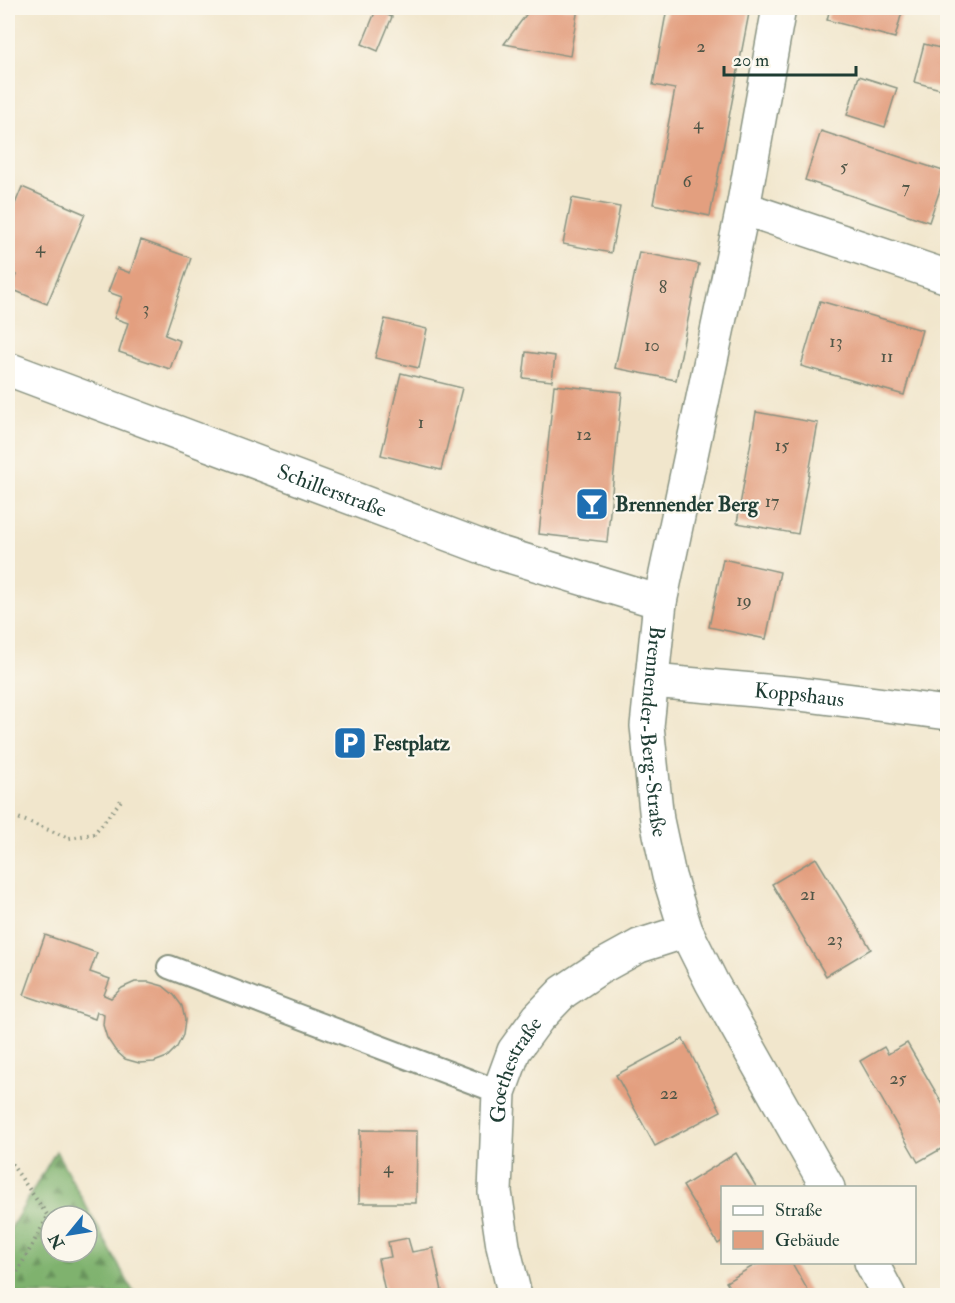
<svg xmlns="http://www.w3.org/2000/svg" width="955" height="1303" viewBox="0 0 955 1303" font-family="'IM FELL Double Pica',serif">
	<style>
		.forest { fill: url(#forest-firs); stroke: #4f7851; stroke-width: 1.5; fill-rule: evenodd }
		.building { fill: #e39f7f }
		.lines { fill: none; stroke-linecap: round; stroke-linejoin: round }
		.lane-casing { stroke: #889280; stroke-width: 26 }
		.street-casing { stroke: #889280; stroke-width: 36 }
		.path { stroke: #889280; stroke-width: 4; stroke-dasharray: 1.5 4.5; stroke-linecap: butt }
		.lane { stroke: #fff; stroke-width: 22 }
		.street { stroke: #fff; stroke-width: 33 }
		.labels { text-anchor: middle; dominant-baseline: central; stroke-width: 4.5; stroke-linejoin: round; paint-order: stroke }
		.number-label { font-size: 18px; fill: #505647 }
		.street-label { font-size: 21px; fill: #1f3d34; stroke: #fbf7ec }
		.poi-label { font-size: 21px; font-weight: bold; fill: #1f3d34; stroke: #fbf7ec; text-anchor: start }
	</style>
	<defs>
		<pattern id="forest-firs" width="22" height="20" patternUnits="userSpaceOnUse" patternTransform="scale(1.5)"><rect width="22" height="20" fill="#7fb26e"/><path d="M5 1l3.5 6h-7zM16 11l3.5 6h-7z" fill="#67925b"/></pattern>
	</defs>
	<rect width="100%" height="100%" fill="#fbf7ec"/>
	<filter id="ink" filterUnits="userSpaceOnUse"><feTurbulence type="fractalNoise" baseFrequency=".0167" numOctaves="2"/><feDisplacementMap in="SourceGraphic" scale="12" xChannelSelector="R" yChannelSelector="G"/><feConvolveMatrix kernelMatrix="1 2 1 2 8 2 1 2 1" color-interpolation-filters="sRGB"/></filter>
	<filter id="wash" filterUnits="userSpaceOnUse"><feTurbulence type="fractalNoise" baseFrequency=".008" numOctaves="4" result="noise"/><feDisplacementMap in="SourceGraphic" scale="24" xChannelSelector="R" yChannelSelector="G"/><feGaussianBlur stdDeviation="1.35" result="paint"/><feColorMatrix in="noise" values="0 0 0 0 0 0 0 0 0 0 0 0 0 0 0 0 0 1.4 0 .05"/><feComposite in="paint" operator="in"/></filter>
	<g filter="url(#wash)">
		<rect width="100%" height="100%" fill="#f1e6cc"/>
		<path class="forest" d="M56,1151l79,144h-127v-62zM51,1216h36v36h-36z"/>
		<g id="blocks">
			<g class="building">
				<path d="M531,8h47l-8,48 -66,-12z"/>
				<path d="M667,8h83l-40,208 -57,-12 22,-115 -22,-4z"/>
				<path d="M830,8h73l-8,30 -68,-18z"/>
				<path d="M376,10l16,7 -14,34 -16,-7z"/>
				<path d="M924,44l24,6v41l-34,-9z"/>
				<path d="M859,76l38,12 -12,39 -38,-12z"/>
				<path d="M821,131l125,41 -17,50 -124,-42z"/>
				<path d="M22,187l63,27 -38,90 -36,-15 5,-14 -8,-3v-51z"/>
				<path d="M572,198l48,9 -9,46 -48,-9z"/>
				<path d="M141,240l50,18 -26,77 15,6 -10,28 -51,-17 9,-29 -14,-5 8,-21 -14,-5 9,-24 13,5z"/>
				<path d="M639,252l60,12 -23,116 -61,-12z"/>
				<path d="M820,301l102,29 -18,65 -103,-29z"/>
				<path d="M385,319l42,10 -8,39 -44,-10z"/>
				<path d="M526,352l29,4 -3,25 -29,-3z"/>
				<path d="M401,373l61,15 -21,82 -60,-15z"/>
				<path d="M554,385l68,7 -15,150 -68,-8z"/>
				<path d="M756,412l62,11 -20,111 -61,-11z"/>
				<path d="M723,559l57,13 -14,67 -57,-12z"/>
				<path d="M816,858l55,91 -45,27 -54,-92z"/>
				<path d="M45,935l52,18 -7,19 20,7 -6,16 7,3 11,-10 13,-6h14l14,4 11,9 8,11 3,14 -2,15 -6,12 -10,10 -13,5 -15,1 -14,-4 -10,-9 -8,-12 -4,-13 1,-10 -7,-3 -2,7 -71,-24z"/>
				<path d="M683,1039l38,72 -66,35 -39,-71z"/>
				<path d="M907,1043l41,70v32l-30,17 -58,-101 24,-14 4,7z"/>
				<path d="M360,1130l57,1 -1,72h-57z"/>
				<path d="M736,1153l21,35h-35v53l-4,3 -35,-58z"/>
				<path d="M408,1238l4,14 21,-4 10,48h-57l-8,-37 13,-2 -3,-15z"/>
				<path d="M758,1263h34l19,33h-76l-9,-14z"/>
			</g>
		</g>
	</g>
	<g filter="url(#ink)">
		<use href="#blocks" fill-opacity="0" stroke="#889280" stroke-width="1.5"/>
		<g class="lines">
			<g class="lane-casing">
				<path id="lane" d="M169,967l330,125"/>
			</g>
			<g class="street-casing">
				<g id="street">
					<path id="s1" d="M779,8l-36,200 -83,394 -13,124 10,94 12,56 17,55 26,52 116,205"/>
					<path d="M743,208l205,69"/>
					<path id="s2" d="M8,369l485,182 167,51"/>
					<path id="s3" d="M652,681l147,13 149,19"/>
					<path d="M871,1262l18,34"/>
					<path id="s4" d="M515,1296l-12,-50 -8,-54 4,-100 15,-41 24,-33 25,-26 36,-24 40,-22 47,-15"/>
				</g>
			</g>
			<g class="path">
				<path d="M8,814l61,24 25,-4 29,-36"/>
				<path d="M8,1159l40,57 -40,73"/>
				<path d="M8,1290l6,6"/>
			</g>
			<use href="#lane" class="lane"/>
			<use href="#street" class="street"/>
		</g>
	</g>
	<defs>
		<g id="bar-square" transform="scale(1.725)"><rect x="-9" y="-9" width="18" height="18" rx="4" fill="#1f6fb2" stroke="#fbf7ec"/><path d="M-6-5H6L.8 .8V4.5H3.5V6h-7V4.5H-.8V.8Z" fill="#fff"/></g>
		<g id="parking-square" transform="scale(1.725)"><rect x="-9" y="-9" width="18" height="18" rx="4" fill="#1f6fb2" stroke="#fbf7ec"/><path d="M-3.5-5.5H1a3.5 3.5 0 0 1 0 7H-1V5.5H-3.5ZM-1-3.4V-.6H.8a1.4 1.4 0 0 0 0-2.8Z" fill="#fff"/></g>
	</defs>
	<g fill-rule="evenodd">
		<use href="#bar-square" x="592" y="504"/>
		<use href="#parking-square" x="350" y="743"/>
	</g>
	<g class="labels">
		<g class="number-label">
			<text x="701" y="46">2</text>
			<text x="698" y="123">4</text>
			<text x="844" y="166">5</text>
			<text x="687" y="181">6</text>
			<text x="906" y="187">7</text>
			<text x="40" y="247">4</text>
			<text x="663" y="287">8</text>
			<text x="146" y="308">3</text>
			<text x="836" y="341">13</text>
			<text x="652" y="345">10</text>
			<text x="887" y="356">11</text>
			<text x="421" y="422">1</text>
			<text x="584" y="434">12</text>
			<text x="782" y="445">15</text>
			<text x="772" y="501">17</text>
			<text x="744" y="600">19</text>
			<text x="808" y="894">21</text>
			<text x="835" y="939">23</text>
			<text x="898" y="1078">25</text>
			<text x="669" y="1093">22</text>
			<text x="388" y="1167">4</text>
		</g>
		<g class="street-label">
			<text stroke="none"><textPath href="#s2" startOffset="346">Schillerstraße</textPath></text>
			<text stroke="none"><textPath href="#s3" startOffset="148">Koppshaus</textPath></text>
			<text stroke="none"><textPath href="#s1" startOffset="736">Brennender-Berg-Straße</textPath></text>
			<text stroke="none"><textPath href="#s4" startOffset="232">Goethestraße</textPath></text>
		</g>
		<g class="poi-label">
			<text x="615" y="504">Brennender Berg</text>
			<text x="373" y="743">Festplatz</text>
		</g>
	</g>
	<rect width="955" height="1303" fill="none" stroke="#fbf7ec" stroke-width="30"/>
	<rect x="721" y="1186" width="195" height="78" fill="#fbf7ec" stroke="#a3ada2" stroke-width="1.5"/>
	<rect x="733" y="1206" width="30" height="9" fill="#ffffff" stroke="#a3ada2" stroke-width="1.5"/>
	<text x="775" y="1216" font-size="18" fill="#1f3d34">Straße</text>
	<rect x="733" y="1231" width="30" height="18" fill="#e39f7f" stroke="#a3ada2" stroke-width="1.5"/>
	<text x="775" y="1246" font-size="18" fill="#1f3d34">Gebäude</text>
	<g transform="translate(69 1234) rotate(240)"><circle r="28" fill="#fbf7ec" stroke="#a3ada2" stroke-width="1.5"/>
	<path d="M0-4.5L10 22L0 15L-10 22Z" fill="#1f6fb2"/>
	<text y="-9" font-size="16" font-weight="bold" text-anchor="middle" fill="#1f3d34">N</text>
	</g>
	<path d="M724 66v9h132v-9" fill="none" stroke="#1f3d34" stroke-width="3"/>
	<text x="733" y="66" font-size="18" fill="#1f3d34" stroke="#fbf7ec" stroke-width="4.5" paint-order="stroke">20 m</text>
</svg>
